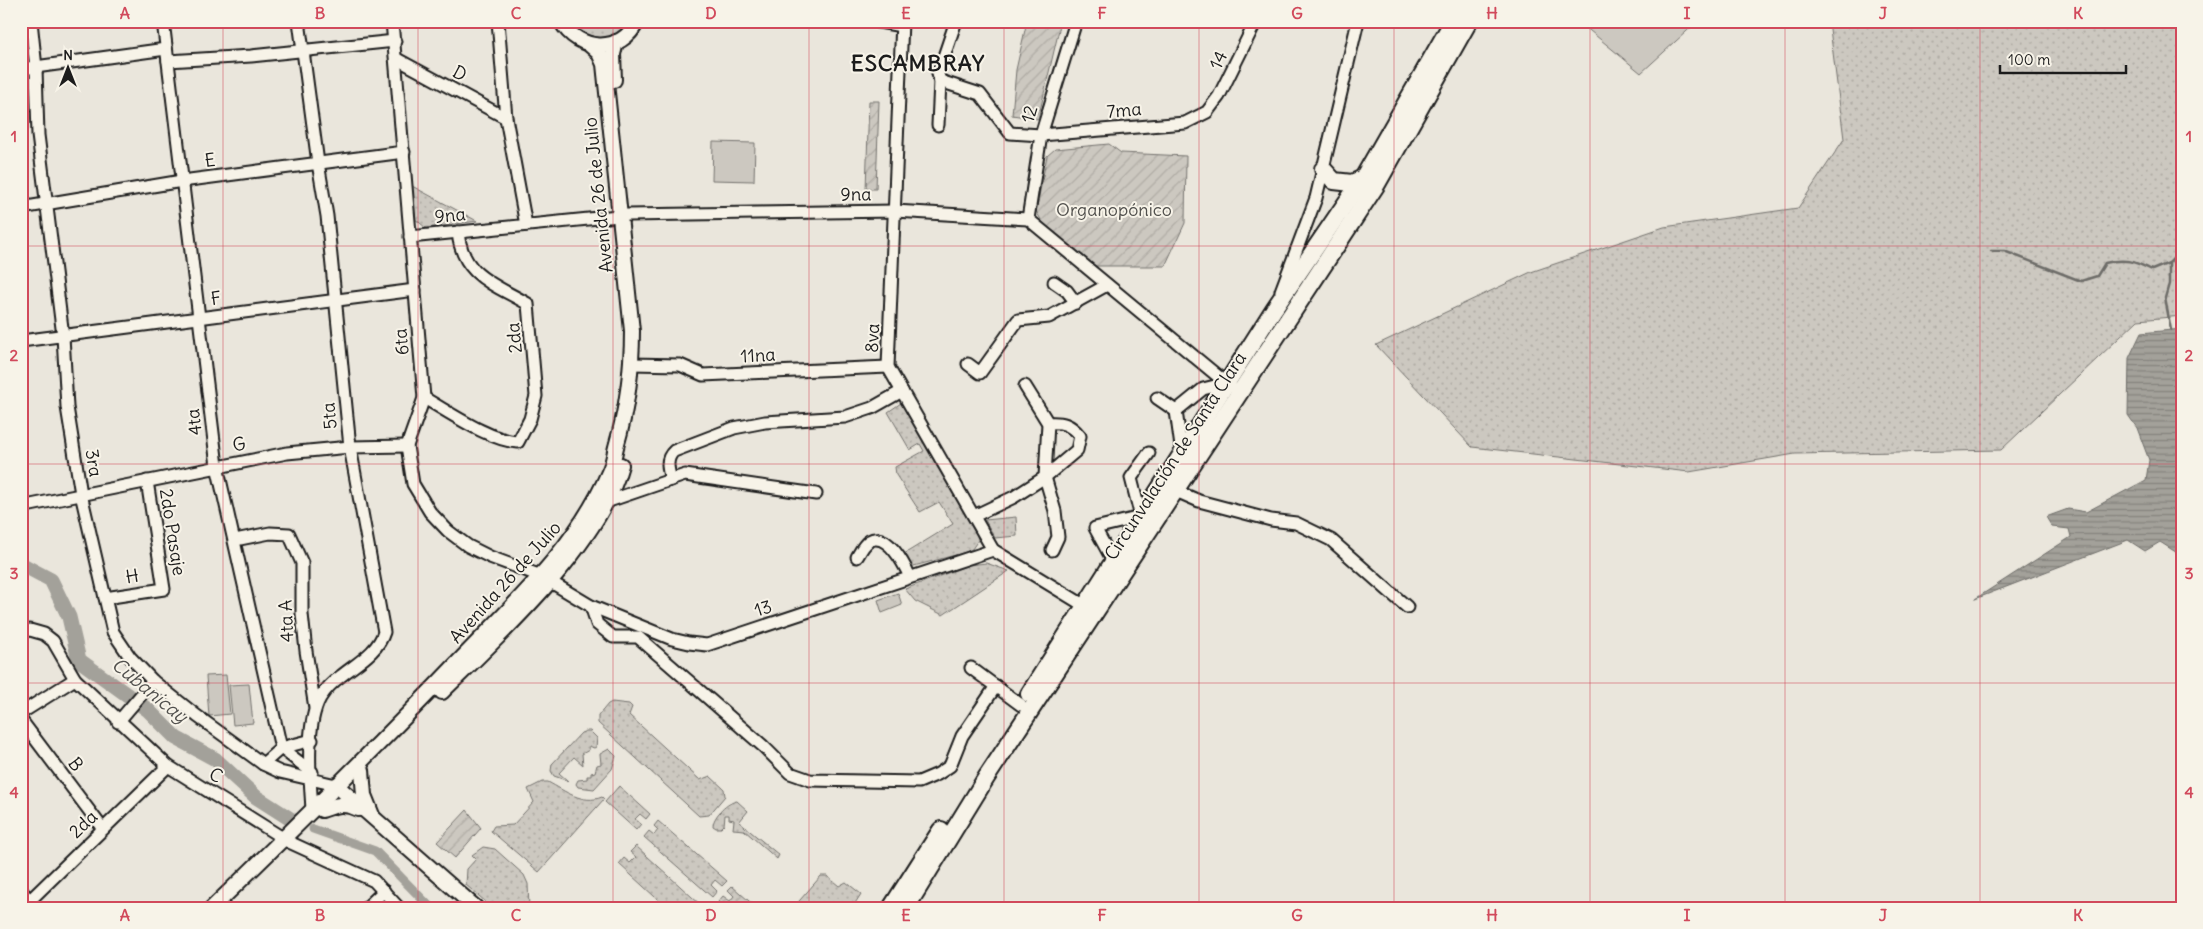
<svg xmlns="http://www.w3.org/2000/svg" width="2203" height="929" viewBox="0 0 2203 929" font-family="Delius,sans-serif">
	<style>
		.grass { fill: url(#grass-dots); stroke: #74726e }
		.garden { fill: url(#garden-furrows); stroke: #74726e }
		.pitch { fill: #ccc8c0; stroke: #74726e }
		.water { fill: url(#water-rules); stroke: #6d6c68 }
		.lines { fill: none; stroke-linecap: round; stroke-linejoin: round }
		.stream { stroke: #6d6c68; stroke-width: 2.5 }
		.canal { stroke: #a3a19a; stroke-width: 9 }
		.river { stroke: #a3a19a; stroke-width: 15 }
		.minor-casing { stroke: #1c1c1c; stroke-width: 15 }
		.major-casing { stroke: #1c1c1c; stroke-width: 18 }
		.highway-casing { stroke: #1c1c1c; stroke-width: 20 }
		.minor { stroke: #f7f3e8; stroke-width: 11 }
		.major { stroke: #f7f3e8; stroke-width: 14 }
		.highway { stroke: #f7f3e8; stroke-width: 16 }
		.grid { fill: none; stroke: #d1495b; stroke-width: 1; stroke-opacity: 0.55 }
		.labels { text-anchor: middle; dominant-baseline: central; stroke-width: 4; stroke-linejoin: round; paint-order: stroke }
		.street-label { font-size: 18px; fill: #1c1c1c; stroke: #f7f3e8 }
		.park-label { font-size: 18px; fill: #51504d; stroke: #f7f3e8 }
		.water-label { font-size: 19px; font-style: italic; fill: #52514e; stroke: #f7f3e8 }
		.district-label { font-size: 22px; font-weight: bold; letter-spacing: 1px; fill: #1c1c1c; stroke: #f7f3e8 }
		.neatline { fill: none; stroke: #d1495b; stroke-width: 2 }
		.grid-label { font-size: 16px; text-anchor: middle; font-weight: bold; fill: #d1495b }
	</style>
	<defs>
		<pattern id="grass-dots" width="8" height="8" patternUnits="userSpaceOnUse" patternTransform="scale(1.25)"><rect width="8" height="8" fill="#ccc8c0"/><path d="M2 2h.1M6 6h.1" fill="none" stroke="#afaba4" stroke-width="1.8" stroke-linecap="round"/></pattern>
		<pattern id="garden-furrows" width="10" height="10" patternUnits="userSpaceOnUse" patternTransform="scale(1.25)"><rect width="10" height="10" fill="#ccc8c0"/><path d="M-1 1l2-2M0 10L10 0M9 11l2-2" fill="none" stroke="#afaba4"/></pattern>
		<pattern id="water-rules" width="6" height="5" patternUnits="userSpaceOnUse" patternTransform="scale(1.25)"><rect width="6" height="5" fill="#a3a19a"/><path d="M0 2.5h6" fill="none" stroke="#84827d"/></pattern>
	</defs>
	<rect width="100%" height="100%" fill="#eae6dc"/>
	<filter id="ink" filterUnits="userSpaceOnUse"><feTurbulence type="fractalNoise" baseFrequency=".02" numOctaves="2"/><feDisplacementMap in="SourceGraphic" scale="10" xChannelSelector="R" yChannelSelector="G"/><feConvolveMatrix kernelMatrix="1 2 1 2 8 2 1 2 1" color-interpolation-filters="sRGB"/></filter>
	<g filter="url(#ink)">
		<g class="grass">
			<path d="M567,21h66l-23,19 -26,-2z"/>
			<path d="M1829,21h353v295l-44,4 -137,130 -206,4 -106,18 -217,-25 -96,-102 155,-73 133,-45 134,-19 46,-69z"/>
			<path d="M412,186l65,35 -51,7 -12,-10z"/>
			<path d="M901,403l75,127 2,10 -6,9 -9,4 -53,14 -6,-13 49,-30 -14,-22 -19,10 -24,-37 -1,-8 29,-16 -4,-7 -10,6 -22,-38z"/>
			<path d="M1016,517l1,19 -22,2 -10,-18z"/>
			<path d="M986,563l23,8 -66,44 -28,-14 -10,-12 64,-24z"/>
			<path d="M612,702l17,2 3,3 -3,8 71,65 10,-4 14,13 1,7 -16,19 -10,1 -101,-93v-7l10,-12z"/>
			<path d="M586,731h4l7,7 -1,9 -2,1 -5,-2v4l-7,4 1,11 -9,-8 -15,16 9,8 -14,-5 -3,-5 1,-7 29,-31z"/>
			<path d="M609,749l7,7 -4,13 -18,20 -16,-2 -2,-3 2,-4 9,-1v-3h4v-3l4,-1 2,-7 4,-1 -1,-10z"/>
			<path d="M542,782h6c17,9 35,23 54,15l2,2 -65,73 -48,-41 3,-5 19,-1 21,-23 -6,-13z"/>
			<path d="M619,786l31,28 -4,5 -6,-5 -5,5 6,5 -5,6 -31,-28z"/>
			<path d="M737,801l11,10 -9,11 40,33 -2,4 -33,-29 -11,-1 1,-9 -5,-1v-4h-4l-1,10 -3,3h-5l-3,-2c0,-10 15,-24 24,-25z"/>
			<path d="M658,821l69,60 -5,5 -7,-6 -4,5 6,6 -5,6 -68,-60 5,-6 5,4 4,-5 -4,-4z"/>
			<path d="M636,846l67,61 -1,1h-35l-48,-44 5,-6 6,5 6,-6 -6,-5z"/>
			<path d="M483,847l12,2 29,26 4,9 1,24h-36l-27,-23 1,-16 9,-10 -4,-4z"/>
			<path d="M821,876h6l12,10 7,-4 15,12 -9,14h-59z"/>
		</g>
		<g class="garden">
			<path d="M1027,21h34l-23,98 -26,-4 4,-45z"/>
			<path d="M869,101h10l-3,88h-10z"/>
			<path d="M1109,144l12,9 65,3 -1,67 -20,43h-71l-50,-41 -8,-14 11,-55 8,-7z"/>
			<path d="M467,810l14,18 -26,30 -18,-16z"/>
			<path d="M732,886l25,22h-33l-6,-6 5,-6 7,5 4,-5 -6,-6z"/>
		</g>
		<g class="pitch">
			<path d="M1578,21h120l-57,52z"/>
			<path d="M713,142l42,1 -1,38 -42,-1z"/>
			<path d="M898,593l4,12 -20,8 -4,-13z"/>
			<path d="M226,675l4,39 -21,2 -3,-40z"/>
			<path d="M249,684l4,39 -20,2 -4,-40z"/>
		</g>
		<path class="water" d="M2182,329v227l-22,-14 -15,9 -17,-11 -153,59 96,-62 -2,-8 -17,-2 -6,-10 22,-8 18,3 60,-32 3,-20 -12,-32 -9,-13 1,-57 12,-25z"/>
		<g class="lines">
			<g class="stream">
				<path d="M1991,251h13l77,30 16,-5 8,-13c20,-5 29,-2 47,7l17,-7 13,-14"/>
				<path d="M2169,263v21l-4,14 6,32"/>
			</g>
			<path class="canal" d="M313,829l62,22 56,57"/>
			<path class="river" d="M21,564l30,16 18,37 10,43 69,50 28,28 39,21 41,38 36,23"/>
			<g class="minor-casing">
				<g id="minor">
					<path d="M31,21l5,47 2,67 25,201 4,71 14,87 32,138 17,25 23,24 44,35 66,48 17,8 56,13"/>
					<path d="M163,21l54,445 64,282 31,24"/>
					<path d="M299,21l19,142 9,53 23,231 34,185c-6,20 -27,31 -43,44 -7,5 -16,14 -21,22 -15,27 -10,81 -8,111"/>
					<path d="M392,21l32,377 -17,48 6,38 17,28 18,19 20,15 22,11 51,19 50,30 81,33 17,4 18,2 286,-95"/>
					<path d="M498,21l8,97 20,107"/>
					<path d="M873,21l29,5"/>
					<path d="M902,21l-14,346 105,183 92,56"/>
					<path d="M397,59l109,59"/>
					<path d="M168,61l83,-5 144,-15"/>
					<path d="M21,69l145,-20"/>
					<path d="M940,81l40,13 30,39 31,2 144,-12 22,-11 12,-16 37,-75"/>
					<path d="M938,125l2,-44 -2,-7 18,-53"/>
					<path d="M21,208l161,-27 222,-29"/>
					<path d="M1028,219l13,-84 35,-114"/>
					<path d="M410,237l218,-22 267,-4 133,8 203,168"/>
					<path d="M1054,282l13,9 9,12"/>
					<path d="M1281,291l35,-93 42,-177"/>
					<path d="M21,341l394,-51"/>
					<path d="M632,364l48,1 23,10 185,-8"/>
					<path d="M968,364l12,9 38,-53 31,-3 58,-32"/>
					<path d="M1025,386l23,37 -3,54 10,34 3,26 -6,13"/>
					<path d="M424,398c25,14 66,43 94,44l12,-23 6,-23 -8,-92c-34,-20 -66,-28 -70,-72"/>
					<path d="M1157,398l19,13"/>
					<path d="M1182,454l-6,-43 27,-22 24,-6"/>
					<path d="M671,480c-3,-11 -6,-21 3,-29l60,-23 31,-6 80,-5 27,-9 30,-17"/>
					<path d="M1176,491l23,10 72,19 25,3 35,17 76,67"/>
					<path d="M606,502l79,-27 131,19"/>
					<path d="M21,507l266,-54 63,-6 57,-1"/>
					<path d="M974,516l40,-19 31,-20 32,-27 3,-14c-10,-12 -17,-14 -32,-13"/>
					<path d="M235,540l35,-7 19,1 13,29v51l4,37 9,57"/>
					<path d="M857,557c3,-5 7,-13 12,-16 18,-11 36,25 41,36"/>
					<path d="M1113,561l-18,-33 46,-11 -10,-39 18,-25"/>
					<path d="M105,598l59,-9 -17,-108"/>
					<path d="M591,606l6,18 16,13h25l125,109 27,27 20,7 109,2 19,-8 12,-8 12,-30 34,-50"/>
					<path d="M21,632l9,-2 14,4 9,7 22,38 93,87 121,76 85,39 25,27"/>
					<path d="M971,668l50,37"/>
					<path d="M21,713l54,-34"/>
					<path d="M21,720l82,109"/>
					<path d="M118,722l35,-41"/>
					<path d="M263,764l18,-16 31,-8"/>
					<path d="M21,890l14,18"/>
					<path d="M22,908l146,-142"/>
					<path d="M366,908l18,-17"/>
				</g>
			</g>
			<g class="major-casing">
				<g id="major">
					<path d="M561,21c17,31 61,34 76,0"/>
					<path d="M614,80l-1,-26 3,-12"/>
					<path d="M442,692c58,-57 158,-148 179,-227"/>
					<path d="M362,770l2,25 8,20"/>
					<path d="M336,785l140,123"/>
					<path d="M322,810c14,-5 22,-8 36,-1"/>
					<path d="M212,908c85,-82 169,-165 251,-251 54,-56 115,-112 146,-185 4,-8 5,-17 7,-25 11,-38 16,-76 16,-116l-28,-267 -5,-11 -9,-8"/>
				</g>
			</g>
			<g class="highway-casing">
				<g id="highway">
					<path d="M1323,169l11,12 18,2 11,-5"/>
					<path d="M1029,694l245,-385 89,-131 90,-157"/>
					<path d="M891,908l50,-78"/>
					<path d="M906,908l80,-130 391,-594 92,-163"/>
				</g>
			</g>
			<use href="#minor" class="minor"/>
			<use href="#major" class="major"/>
			<use href="#highway" class="highway"/>
		</g>
	</g>
	<path class="grid" d="M223,21v887M418,21v887M613,21v887M809,21v887M1004,21v887M1199,21v887M1394,21v887M1590,21v887M1785,21v887M1980,21v887M21,246h2161M21,464h2161M21,683h2161"/>
	<g class="labels">
		<g class="street-label">
			<text transform="translate(1218 60) rotate(-64)">14</text>
			<text transform="translate(460 73) rotate(28)">D</text>
			<text transform="translate(1124 110) rotate(-5)">7ma</text>
			<text transform="translate(1029 114) rotate(-73)">12</text>
			<text transform="translate(210 160) rotate(-7)">E</text>
			<text transform="translate(856 194) rotate(-1)">9na</text>
			<text transform="translate(598 195) rotate(-96)">Avenida 26 de Julio</text>
			<text transform="translate(450 215) rotate(-6)">9na</text>
			<text transform="translate(216 298) rotate(-8)">F</text>
			<text transform="translate(514 338) rotate(-96)">2da</text>
			<text transform="translate(872 338) rotate(-87)">8va</text>
			<text transform="translate(401 342) rotate(-95)">6ta</text>
			<text transform="translate(758 355) rotate(-3)">11na</text>
			<text transform="translate(329 416) rotate(-95)">5ta</text>
			<text transform="translate(194 422) rotate(-97)">4ta</text>
			<text transform="translate(239 444) rotate(-10)">G</text>
			<text transform="translate(1175 456) rotate(-57)">Circunvalación de Santa Clara</text>
			<text transform="translate(94 463) rotate(81)">3ra</text>
			<text transform="translate(173 532) rotate(81)">2do Pasaje</text>
			<text transform="translate(132 576) rotate(-9)">H</text>
			<text transform="translate(505 582) rotate(-48)">Avenida 26 de Julio</text>
			<text transform="translate(763 608) rotate(-18)">13</text>
			<text transform="translate(286 621) rotate(-93)">4ta A</text>
			<text transform="translate(76 764) rotate(53)">B</text>
			<text transform="translate(216 775) rotate(32)">C</text>
			<text transform="translate(83 824) rotate(-44)">2da</text>
		</g>
		<g class="park-label">
			<text x="1114" y="209">Organopónico</text>
		</g>
		<g class="water-label">
			<text transform="translate(150 690) rotate(39)">Cubanicay</text>
		</g>
		<g class="district-label">
			<text x="918" y="63">ESCAMBRAY</text>
		</g>
	</g>
	<rect width="2203" height="929" fill="none" stroke="#f7f3e8" stroke-width="55"/>
	<g transform="translate(68 68)" stroke="#f7f3e8" stroke-width="4" paint-order="stroke">
	<path d="M0-4L9 19L0 12L-9 19Z" fill="#1c1c1c"/>
	<text y="-8" font-size="14" font-weight="bold" text-anchor="middle" fill="#1c1c1c">N</text>
	</g>
	<path d="M2000 65v8h126v-8" fill="none" stroke="#1c1c1c" stroke-width="2.5"/>
	<text x="2008" y="65" font-size="15" fill="#1c1c1c" stroke="#f7f3e8" stroke-width="4" paint-order="stroke">100 m</text>
	<rect x="28" y="28" width="2148" height="874" class="neatline"/>
	<g class="grid-label">
		<text x="125" y="19">A</text>
		<text x="320" y="19">B</text>
		<text x="516" y="19">C</text>
		<text x="711" y="19">D</text>
		<text x="906" y="19">E</text>
		<text x="1102" y="19">F</text>
		<text x="1297" y="19">G</text>
		<text x="1492" y="19">H</text>
		<text x="1687" y="19">I</text>
		<text x="1883" y="19">J</text>
		<text x="2078" y="19">K</text>
		<text x="14" y="142">1</text>
		<text x="2189" y="142">1</text>
		<text x="14" y="361">2</text>
		<text x="2189" y="361">2</text>
		<text x="14" y="579">3</text>
		<text x="2189" y="579">3</text>
		<text x="14" y="798">4</text>
		<text x="2189" y="798">4</text>
		<text x="125" y="921">A</text>
		<text x="320" y="921">B</text>
		<text x="516" y="921">C</text>
		<text x="711" y="921">D</text>
		<text x="906" y="921">E</text>
		<text x="1102" y="921">F</text>
		<text x="1297" y="921">G</text>
		<text x="1492" y="921">H</text>
		<text x="1687" y="921">I</text>
		<text x="1883" y="921">J</text>
		<text x="2078" y="921">K</text>
	</g>
</svg>
